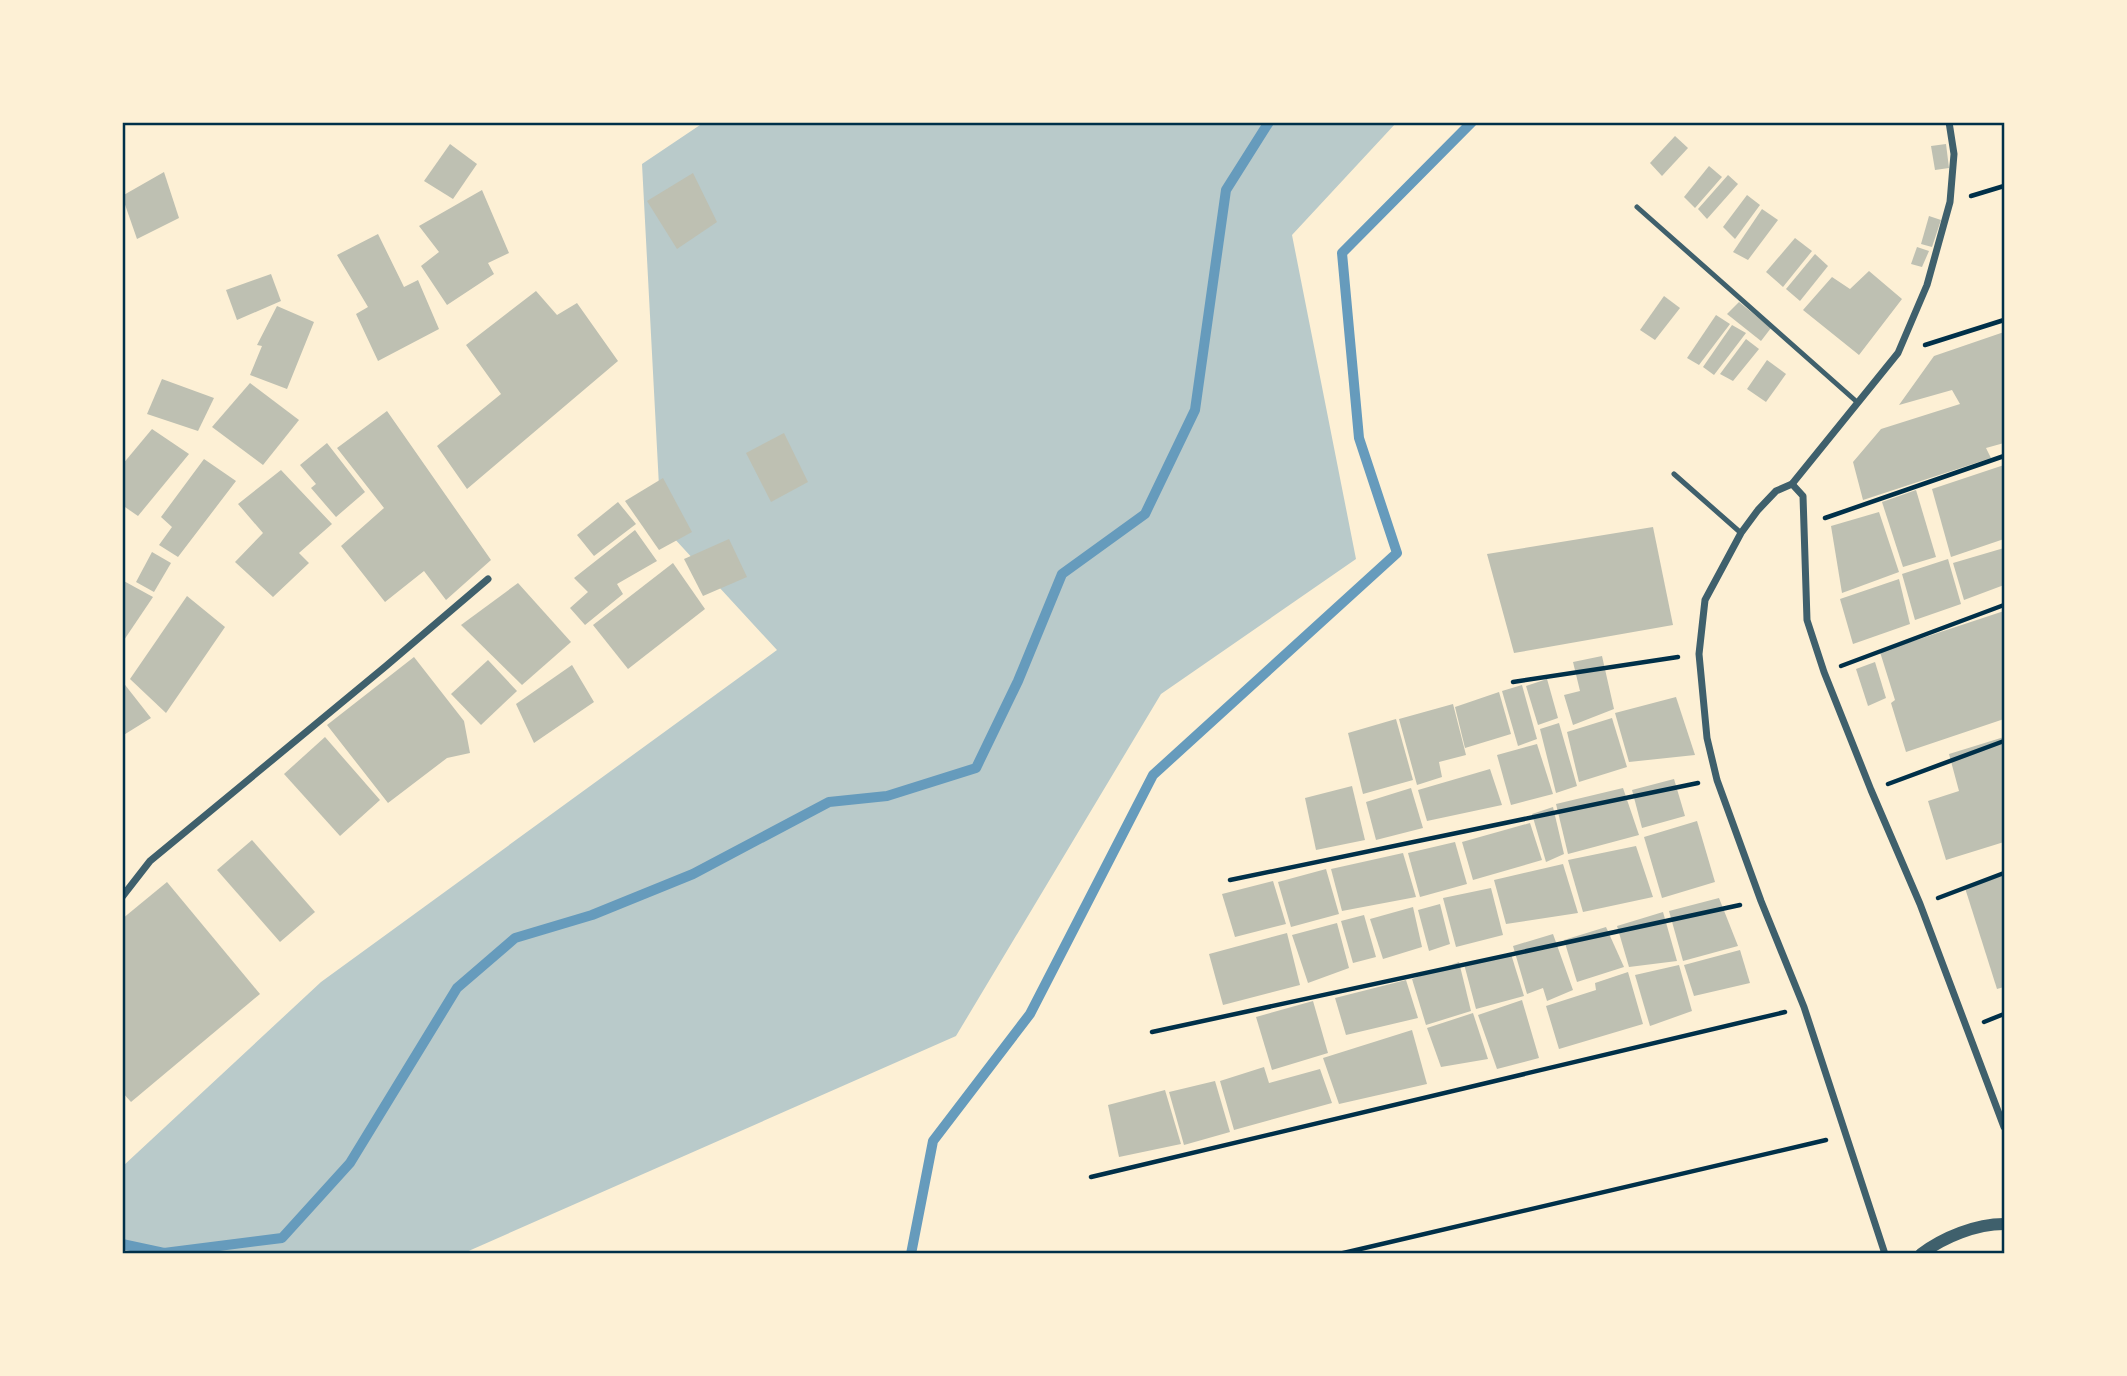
<svg xmlns="http://www.w3.org/2000/svg" width="2127" height="1376" viewBox="0 0 2127 1376" font-family="'Fira Sans Condensed',sans-serif">
	<style>
		.green { fill: #b9caca }
		.lines { fill: none; stroke-linecap: round; stroke-linejoin: round }
		.stream { stroke: #669bbc; stroke-width: 10 }
		.building { fill: #bec0b2 }
		.path { stroke: #003049; stroke-width: 4.5 }
		.service { stroke: #3f606c; stroke-width: 5 }
		.minor { stroke: #3f606c; stroke-width: 7 }
		.tertiary { stroke: #3f606c; stroke-width: 12 }
		.neatline { fill: none; stroke: #003049; stroke-width: 2.5 }
	</style>
	<rect width="100%" height="100%" fill="#fdf0d5"/>
	<path class="green" d="M703,123h693l-104,112 64,324 -195,135 -205,342 -492,217 -341,1v-88l198,-184 456,-332 -116,-126 -19,-360z"/>
	<g class="lines">
		<g class="stream">
			<path d="M122,1244l42,9 118,-15 68,-75 107,-175 58,-50 77,-23 101,-41 136,-72 58,-6 89,-28 42,-87 44,-107 83,-60 50,-104 31,-220 43,-68"/>
			<path d="M911,1254l22,-113 97,-127 123,-239 244,-222 -38,-115 -17,-185 130,-131"/>
		</g>
	</g>
	<g class="building">
		<path d="M1675,136l13,12 -26,28 -12,-13z"/>
		<path d="M450,144l27,20 -24,35 -29,-18z"/>
		<path d="M1946,144l3,24 -14,2 -4,-24z"/>
		<path d="M1709,166l13,11 -27,31 -11,-11z"/>
		<path d="M164,172l15,46 -42,21 -15,-43z"/>
		<path d="M693,173l24,49 -40,27 -30,-48z"/>
		<path d="M1728,175l10,9 -31,35 -9,-10z"/>
		<path d="M482,190l27,63 -21,10 6,11 -47,31 -26,-39 18,-14 -20,-26z"/>
		<path d="M1747,195l13,10 -25,34 -12,-12z"/>
		<path d="M1762,209l16,11 -30,40 -15,-8z"/>
		<path d="M1929,216l12,4 -9,27 -11,-3z"/>
		<path d="M378,234l26,53 14,-7 21,49 -61,32 -22,-47 12,-7 -31,-52z"/>
		<path d="M1795,238l17,13 -29,36 -17,-15z"/>
		<path d="M1917,247l12,4 -7,16 -11,-3z"/>
		<path d="M1815,254l13,12 -28,35 -14,-12z"/>
		<path d="M1869,271l33,28 -43,56 -56,-45 29,-33 18,12z"/>
		<path d="M271,274l10,27 -44,19 -11,-30z"/>
		<path d="M536,291l21,24 20,-12 41,58 -151,128 -30,-43 64,-52 -35,-49z"/>
		<path d="M1664,296l16,12 -25,32 -15,-10z"/>
		<path d="M1739,302l32,26 -10,13 -34,-27z"/>
		<path d="M277,306l37,16 -27,67 -37,-14 12,-29 -5,-1z"/>
		<path d="M1716,315l14,9 -31,41 -12,-7z"/>
		<path d="M1732,325l14,8 -32,42 -11,-8z"/>
		<path d="M2004,332v111l-18,5 5,10 -128,42 -10,-38 28,-33 79,-25 -8,-14 -53,15 35,-49z"/>
		<path d="M1746,339l13,10 -26,32 -13,-7z"/>
		<path d="M1767,360l19,14 -20,28 -19,-13z"/>
		<path d="M162,379l52,19 -16,33 -51,-17z"/>
		<path d="M250,383l49,37 -36,45 -51,-38z"/>
		<path d="M387,411l104,149 -45,40 -22,-29 -39,31 -44,-56 43,-38 -47,-60z"/>
		<path d="M152,429l37,25 -51,62 -16,-11v-40z"/>
		<path d="M784,433l24,49 -37,20 -25,-49z"/>
		<path d="M327,443l38,49 -29,25 -25,-29 5,-4 -16,-19z"/>
		<path d="M204,459l32,22 -58,76 -19,-12 13,-18 -11,-10z"/>
		<path d="M2004,465v74l-53,18 -19,-68z"/>
		<path d="M281,470l51,54 -33,29 10,10 -36,34 -38,-35 28,-29 -25,-29z"/>
		<path d="M663,478l29,54 -33,18 -34,-49z"/>
		<path d="M1916,490l20,67 -33,10 -21,-65z"/>
		<path d="M618,502l18,22 -42,32 -17,-21z"/>
		<path d="M1879,512l20,60 -57,21 -11,-67z"/>
		<path d="M1653,527l20,98 -159,28 -27,-99z"/>
		<path d="M635,530l22,31 -40,23 6,10 -38,31 -15,-17 18,-16 -14,-14z"/>
		<path d="M729,539l18,38 -44,19 -19,-37z"/>
		<path d="M2004,548v37l-40,15 -11,-37z"/>
		<path d="M152,552l19,11 -17,29 -18,-10z"/>
		<path d="M1948,559l13,45 -46,16 -13,-46z"/>
		<path d="M673,563l32,46 -77,60 -35,-44z"/>
		<path d="M1899,579l11,45 -57,20 -13,-45z"/>
		<path d="M122,580l31,17 -31,46z"/>
		<path d="M518,583l53,59 -49,43 -61,-60z"/>
		<path d="M187,596l38,31 -59,86 -36,-34z"/>
		<path d="M2004,611v108l-98,33 -15,-49 4,-3 -15,-48z"/>
		<path d="M1602,656l12,53 -41,16 -9,-30 16,-4 -7,-29z"/>
		<path d="M414,657l50,64 6,32 -23,5 -59,45 -61,-78z"/>
		<path d="M488,660l29,31 -36,34 -30,-31z"/>
		<path d="M1875,662l11,36 -18,8 -12,-37z"/>
		<path d="M572,665l22,37 -60,41 -18,-39z"/>
		<path d="M1547,679l11,39 -20,7 -12,-39z"/>
		<path d="M122,681l29,37 -29,18z"/>
		<path d="M1522,685l15,54 -19,7 -16,-55z"/>
		<path d="M1499,692l12,42 -46,14 -10,-41z"/>
		<path d="M1676,697l19,58 -66,7 -14,-49z"/>
		<path d="M1453,704l13,51 -27,7 3,15 -25,8 -18,-66z"/>
		<path d="M1612,718l15,49 -48,15 -12,-50z"/>
		<path d="M1396,719l17,61 -50,14 -15,-61z"/>
		<path d="M1559,723l18,63 -21,7 -16,-64z"/>
		<path d="M325,737l55,63 -40,36 -56,-62z"/>
		<path d="M2004,737v105l-58,18 -18,-59 31,-10 -10,-37z"/>
		<path d="M1537,744l16,50 -42,11 -14,-50z"/>
		<path d="M1490,769l12,36 -75,16 -9,-31z"/>
		<path d="M1674,779l11,37 -43,12 -10,-38z"/>
		<path d="M1352,786l13,54 -49,10 -11,-52z"/>
		<path d="M1411,788l12,40 -47,12 -10,-38z"/>
		<path d="M1623,788l16,47 -71,19 -12,-50z"/>
		<path d="M1553,807l11,47 -18,8 -14,-48z"/>
		<path d="M1697,821l18,61 -53,16 -18,-61z"/>
		<path d="M1530,823l12,37 -69,20 -11,-38z"/>
		<path d="M252,840l63,72 -35,30 -63,-72z"/>
		<path d="M1455,842l12,42 -47,13 -12,-44z"/>
		<path d="M1636,846l17,51 -70,15 -15,-52z"/>
		<path d="M1403,853l13,44 -74,14 -11,-42z"/>
		<path d="M1563,864l15,49 -72,11 -12,-44z"/>
		<path d="M1326,869l13,45 -48,13 -13,-45z"/>
		<path d="M2004,875v112l-7,2 -32,-101z"/>
		<path d="M1273,881l13,43 -51,13 -13,-43z"/>
		<path d="M167,882l93,112 -129,108 -9,-10v-173z"/>
		<path d="M1491,888l12,47 -47,12 -13,-49z"/>
		<path d="M1719,898l19,48 -55,15 -14,-50z"/>
		<path d="M1440,904l10,40 -21,7 -11,-41z"/>
		<path d="M1413,907l9,40 -39,12 -13,-40z"/>
		<path d="M1663,912l14,49 -48,6 -12,-41z"/>
		<path d="M1364,915l12,42 -23,6 -12,-42z"/>
		<path d="M1337,923l12,45 -41,15 -16,-48z"/>
		<path d="M1606,927l18,40 -47,15 -13,-42z"/>
		<path d="M1287,933l13,52 -77,20 -14,-51z"/>
		<path d="M1553,934l20,56 -26,11 -4,-13 -16,6 -14,-48z"/>
		<path d="M1740,950l10,33 -56,13 -10,-31z"/>
		<path d="M1511,954l13,42 -48,13 -12,-45z"/>
		<path d="M1459,962l12,49 -45,14 -14,-46z"/>
		<path d="M1679,965l13,46 -42,15 -15,-51z"/>
		<path d="M1628,972l15,52 -84,25 -13,-43 50,-16 -1,-7z"/>
		<path d="M1406,980l12,38 -72,17 -11,-37z"/>
		<path d="M1522,1000l17,58 -42,11 -19,-54z"/>
		<path d="M1313,1001l15,52 -56,17 -16,-53z"/>
		<path d="M1473,1013l15,46 -47,8 -14,-39z"/>
		<path d="M1412,1030l15,54 -88,20 -16,-46z"/>
		<path d="M1264,1067l5,16 51,-14 12,34 -98,27 -14,-49z"/>
		<path d="M1215,1081l15,51 -46,13 -15,-53z"/>
		<path d="M1165,1090l16,54 -62,13 -11,-52z"/>
	</g>
	<g class="lines">
		<g class="path">
			<path d="M1971,196l33,-10"/>
			<path d="M1925,345l79,-25"/>
			<path d="M1825,518l179,-62"/>
			<path d="M1841,666l163,-61"/>
			<path d="M1513,682l165,-25"/>
			<path d="M1888,784l116,-43"/>
			<path d="M1230,880l468,-97"/>
			<path d="M1938,898l66,-25"/>
			<path d="M1984,1022l20,-8"/>
			<path d="M1152,1032l588,-127"/>
			<path d="M1091,1177l694,-165"/>
			<path d="M1339,1254l487,-114"/>
		</g>
		<g class="service">
			<path d="M1637,207l220,195"/>
			<path d="M1674,474l67,59"/>
		</g>
		<g class="minor">
			<path d="M1792,484l11,12 4,124 17,52 47,118 49,114 84,223"/>
			<path d="M122,897l28,-36 236,-195 102,-87"/>
			<path d="M1885,1254l-81,-247 -43,-106 -44,-121 -10,-42 -8,-84 6,-54 36,-67 17,-23 18,-19 16,-7 106,-131 29,-68 23,-83 4,-48 -5,-32"/>
		</g>
		<path class="tertiary" d="M1921,1254c23,-17 55,-30 83,-30"/>
	</g>
	<rect width="2127" height="1376" fill="none" stroke="#fdf0d5" stroke-width="248"/>
	<rect x="124" y="124" width="1879" height="1128" class="neatline"/>
</svg>
